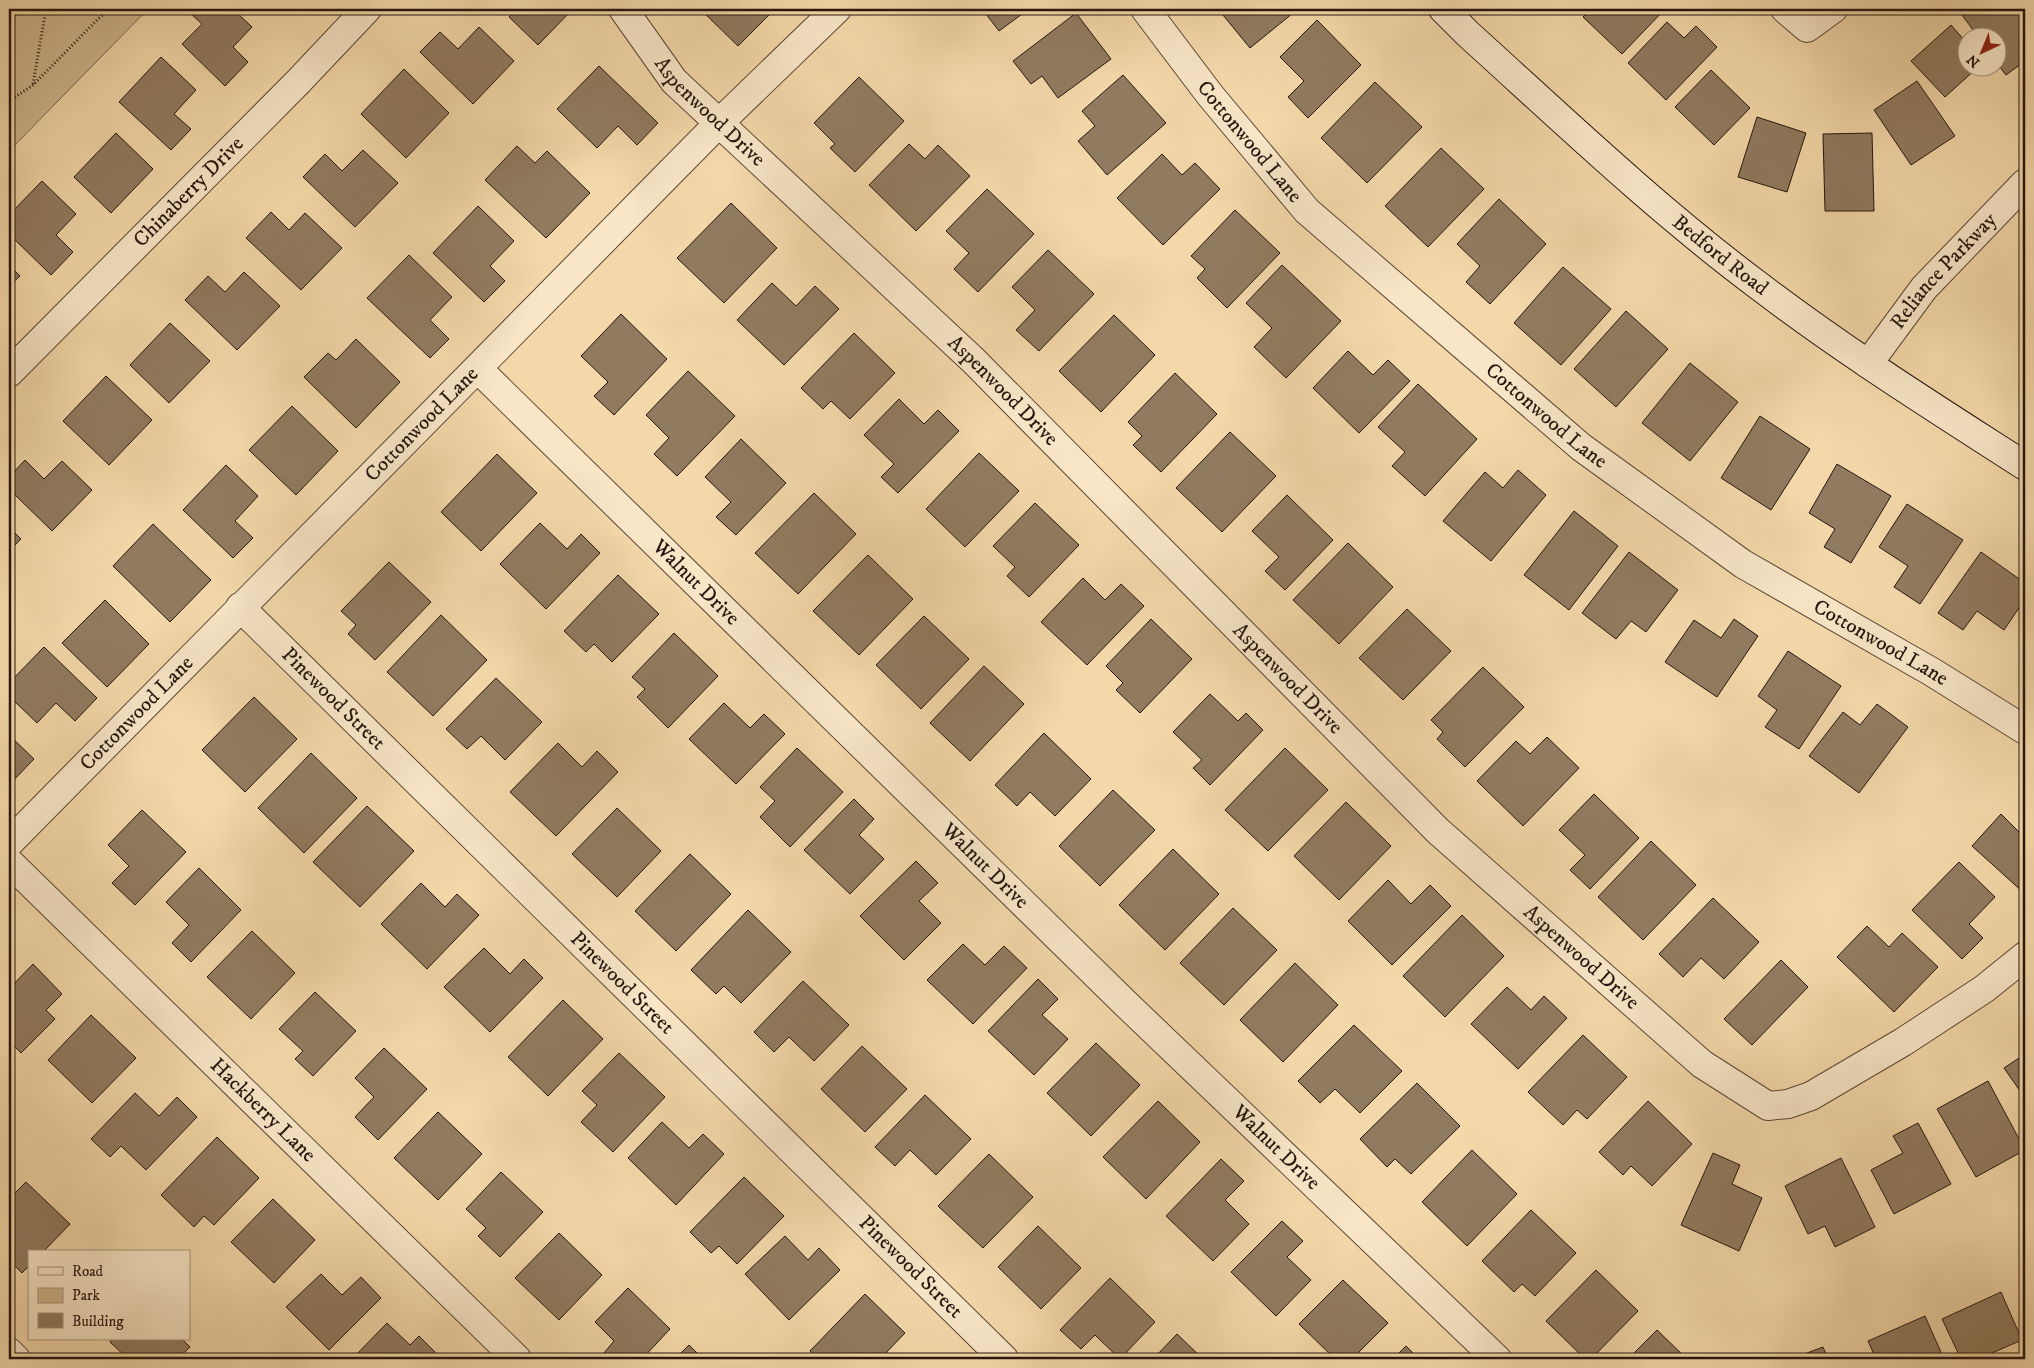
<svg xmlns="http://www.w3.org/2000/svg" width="2034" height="1368" viewBox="0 0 2034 1368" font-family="'IM FELL DW Pica',serif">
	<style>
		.green { fill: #d1b78f; stroke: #7c6650 }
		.building { fill: #917b60; stroke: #261610 }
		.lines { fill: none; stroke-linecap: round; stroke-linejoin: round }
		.minor-casing { stroke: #5a4636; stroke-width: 30 }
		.tertiary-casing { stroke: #5a4636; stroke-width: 30 }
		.secondary-casing { stroke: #261610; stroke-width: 30 }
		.path { stroke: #261610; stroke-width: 3; stroke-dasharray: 1 2.5; stroke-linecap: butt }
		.minor { stroke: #f8e6c7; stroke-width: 28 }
		.tertiary { stroke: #f8e6c7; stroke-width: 28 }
		.secondary { stroke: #f8e6c7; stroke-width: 28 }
		.labels { text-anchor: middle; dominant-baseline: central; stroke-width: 4.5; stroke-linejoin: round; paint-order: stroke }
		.street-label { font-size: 21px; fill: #261610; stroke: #f8e6c7 }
	</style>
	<rect width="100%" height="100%" fill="#f4d8a9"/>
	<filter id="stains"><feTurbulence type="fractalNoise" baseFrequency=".004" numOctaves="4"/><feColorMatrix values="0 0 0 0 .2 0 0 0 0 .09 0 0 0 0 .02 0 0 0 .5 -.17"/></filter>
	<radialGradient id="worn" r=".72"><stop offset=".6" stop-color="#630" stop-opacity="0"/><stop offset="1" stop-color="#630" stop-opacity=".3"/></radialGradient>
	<path class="green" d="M9,9h139l-139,142z"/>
	<g class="building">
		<path d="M192,9h41l19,18 -19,20 15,15 -23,24 -43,-42 20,-20 -13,-12z"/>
		<path d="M517,9h56l-35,36 -29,-28z"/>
		<path d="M700,9h75l-37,37z"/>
		<path d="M982,9h47l-30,22z"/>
		<path d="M1218,9h80l-48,39z"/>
		<path d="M1591,9h74l-43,45 -39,-37z"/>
		<path d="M1971,9h51l3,5v47l-19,14 -10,-13v-24h-17l-17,-23z"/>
		<path d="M1076,13l35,46 -53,39 -16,-22 -11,8 -18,-23z"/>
		<path d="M1317,20l44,45 -53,53 -20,-21 16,-16 -24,-24z"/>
		<path d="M1667,22l17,16 12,-12 21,21 -51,53 -38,-37z"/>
		<path d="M1951,25l15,17v26h11l-32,29 -34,-36z"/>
		<path d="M479,27l35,34 -41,43 -53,-52 20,-20 18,17z"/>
		<path d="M161,57l35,33 -22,24 17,15 -20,21 -52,-48z"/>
		<path d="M599,66l59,57 -21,22 -19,-19 -21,22 -40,-39z"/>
		<path d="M404,69l45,44 -43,45 -45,-44z"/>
		<path d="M1711,70l39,38 -36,37 -39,-38z"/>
		<path d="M1123,75l43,48 -59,52 -29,-34 17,-15 -13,-15z"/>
		<path d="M859,77l45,44 -49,51 -25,-24 5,-4 -21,-21z"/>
		<path d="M1917,81l38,55 -44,29 -37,-55z"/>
		<path d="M1375,82l47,45 -55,56 -46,-45z"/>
		<path d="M1757,117l49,16 -19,59 -49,-15z"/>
		<path d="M116,133l37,36 -42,44 -37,-36z"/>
		<path d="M1872,133l2,78h-49l-2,-77z"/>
		<path d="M909,144l16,15 13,-14 32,31 -54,55 -47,-46z"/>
		<path d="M517,146l18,17 12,-12 43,42 -44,45 -61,-58z"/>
		<path d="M1441,148l43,41 -56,58 -43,-41z"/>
		<path d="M363,150l35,33 -43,44 -52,-50 22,-23 17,17z"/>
		<path d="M1162,154l20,21 13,-12 25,26 -57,56 -46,-47z"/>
		<path d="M42,181l34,33 -20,21 17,17 -22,23 -42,-41v-19z"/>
		<path d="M987,189l47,45 -56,58 -24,-23 15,-16 -23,-22z"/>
		<path d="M1499,199l47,45 -56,60 -24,-22 14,-16 -23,-22z"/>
		<path d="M731,203l46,45 -53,55 -47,-45z"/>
		<path d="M478,206l36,35 -24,25 15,15 -21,21 -51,-49z"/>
		<path d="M1235,210l45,43 -53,55 -30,-30 8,-9 -14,-13z"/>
		<path d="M271,212l18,18 16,-17 37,35 -41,42 -55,-52z"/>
		<path d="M1048,250l46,44 -55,57 -23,-21 19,-20 -23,-23z"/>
		<path d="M409,255l43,42 -22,23 19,19 -19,19 -63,-60z"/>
		<path d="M9,265l11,11 -11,10z"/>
		<path d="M1282,265l59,56 -55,57 -32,-31 18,-19 -26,-25z"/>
		<path d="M1563,267l48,42 -50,56 -47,-42z"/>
		<path d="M244,272l36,34 -43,44 -52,-50 23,-24 17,16z"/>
		<path d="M772,283l24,23 19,-20 24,23 -55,56 -47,-45z"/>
		<path d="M1626,311l42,38 -52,58 -42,-38z"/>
		<path d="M621,314l46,45 -53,56 -20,-19 14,-14 -27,-26z"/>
		<path d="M1114,315l41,40 -54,57 -42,-41z"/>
		<path d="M170,323l40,38 -41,42 -39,-38z"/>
		<path d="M854,333l41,40 -45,46 -19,-18 -8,8 -22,-21z"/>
		<path d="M356,339l44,43 -44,46 -52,-51 24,-24 8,7z"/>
		<path d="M1348,351l25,24 15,-15 22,21 -51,52 -46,-45z"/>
		<path d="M1690,363l48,39 -48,59 -48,-38z"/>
		<path d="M688,371l47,45 -58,60 -23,-22 15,-16 -23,-23z"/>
		<path d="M1175,373l42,41 -56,58 -28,-27 9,-9 -14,-14z"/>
		<path d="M106,376l46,44 -43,45 -46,-44z"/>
		<path d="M1418,384l59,55 -52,57 -33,-30 13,-14 -27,-25z"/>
		<path d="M899,399l25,25 14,-14 21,21 -61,62 -17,-16 13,-13 -30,-29z"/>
		<path d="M292,406l46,45 -42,44 -47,-45z"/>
		<path d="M1760,416l50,33 -39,61 -50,-32z"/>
		<path d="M1230,432l46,44 -54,56 -46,-44z"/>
		<path d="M741,439l45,44 -50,52 -20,-18 15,-15 -26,-25z"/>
		<path d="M979,453l40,38 -54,56 -39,-38z"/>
		<path d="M497,454l40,39 -56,58 -40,-39z"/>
		<path d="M25,460l19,19 18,-18 30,29 -40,41 -43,-42v-12z"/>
		<path d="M1837,464l54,32 -40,67 -27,-16 11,-18 -26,-16z"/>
		<path d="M226,465l32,31 -23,25 18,17 -20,20 -50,-48z"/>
		<path d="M1518,470l28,25 -55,66 -48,-40 42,-49 18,16z"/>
		<path d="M814,493l42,41 -58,60 -43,-41z"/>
		<path d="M1287,495l46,45 -48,50 -20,-19 14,-14 -27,-26z"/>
		<path d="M1035,503l44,42 -50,52 -22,-21 8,-9 -22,-21z"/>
		<path d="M1907,504l56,36 -43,64 -26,-17 14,-21 -29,-19z"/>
		<path d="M1574,511l44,35 -49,64 -45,-35z"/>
		<path d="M540,523l27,26 14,-15 19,19 -54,56 -46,-45z"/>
		<path d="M153,524l58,56 -41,42 -57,-56z"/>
		<path d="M9,527l12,12 -12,12z"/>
		<path d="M1348,543l45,44 -54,57 -46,-44z"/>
		<path d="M1629,552l49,38 -32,42 -15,-11 -15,18 -34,-26z"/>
		<path d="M1981,552l44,31v16l-21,31 -27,-19 -14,19 -25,-17z"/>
		<path d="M868,555l45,44 -54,56 -46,-44z"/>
		<path d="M389,562l42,40 -56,58 -27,-26 8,-9 -15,-14z"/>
		<path d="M618,575l41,39 -47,48 -18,-18 -8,8 -22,-21z"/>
		<path d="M1083,578l22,22 16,-16 23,22 -57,59 -46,-43z"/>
		<path d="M105,600l44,44 -42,43 -45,-44z"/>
		<path d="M1407,609l44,42 -48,49 -44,-42z"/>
		<path d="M441,615l46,45 -54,56 -46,-44z"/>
		<path d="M924,616l45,43 -48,50 -45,-44z"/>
		<path d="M1151,619l41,40 -52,54 -24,-23 7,-7 -17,-17z"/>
		<path d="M1734,619l24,17 -41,61 -52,-35 29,-42 27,18z"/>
		<path d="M674,633l44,43 -50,52 -31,-31 8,-8 -13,-12z"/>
		<path d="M44,647l53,51 -22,23 -19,-18 -19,20 -28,-27v-13z"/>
		<path d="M1788,651l53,35 -42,63 -34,-22 12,-17 -19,-14z"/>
		<path d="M984,666l40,38 -54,57 -40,-38z"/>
		<path d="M1483,667l41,40 -59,60 -28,-28 6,-7 -12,-12z"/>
		<path d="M496,678l46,44 -37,38 -24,-24 -14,13 -21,-20z"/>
		<path d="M1210,694l28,27 8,-8 17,17 -53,55 -17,-17 9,-8 -29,-28z"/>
		<path d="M254,697l43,42 -52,53 -43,-42z"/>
		<path d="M724,703l26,25 14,-14 21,20 -49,50 -47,-45z"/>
		<path d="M1877,704l31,23 -49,66 -50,-37 34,-44 17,13z"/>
		<path d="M1044,733l47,46 -36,37 -25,-24 -13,14 -22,-21z"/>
		<path d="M9,735l25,24 -25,26z"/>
		<path d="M1547,737l32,31 -56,58 -46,-45 39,-40 14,13z"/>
		<path d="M558,743l24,24 15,-16 21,21 -62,64 -46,-44z"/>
		<path d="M797,748l46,44 -53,55 -30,-30 15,-16 -15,-14z"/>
		<path d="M1285,748l43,42 -60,61 -43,-41z"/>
		<path d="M311,753l46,45 -53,55 -46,-45z"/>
		<path d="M1113,790l42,40 -55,56 -41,-40z"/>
		<path d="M1594,794l45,44 -49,51 -20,-19 15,-15 -26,-25z"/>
		<path d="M854,799l20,20 -15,16 25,24 -34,35 -46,-44z"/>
		<path d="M1346,802l45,44 -52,54 -45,-44z"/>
		<path d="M367,806l47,45 -54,56 -47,-45z"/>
		<path d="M617,808l44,43 -44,46 -45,-43z"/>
		<path d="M142,810l44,42 -51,53 -23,-22 17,-17 -21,-21z"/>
		<path d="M2001,814l18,18 6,-7v69l-53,-48z"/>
		<path d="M1651,841l45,44 -53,55 -45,-43z"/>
		<path d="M1173,849l46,45 -54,56 -46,-45z"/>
		<path d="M690,854l41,40 -55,57 -41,-40z"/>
		<path d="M916,861l22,22 -19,18 22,22 -37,37 -44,-44z"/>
		<path d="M1959,862l36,35 -26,27 14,14 -21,21 -50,-49z"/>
		<path d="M199,868l42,42 -50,52 -19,-19 17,-18 -23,-23z"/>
		<path d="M1388,880l23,24 19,-19 21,21 -59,59 -44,-44z"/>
		<path d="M421,883l24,24 12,-13 22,21 -52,54 -46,-45z"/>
		<path d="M1713,898l46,44 -35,37 -23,-21 -18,19 -24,-23z"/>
		<path d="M1233,908l44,42 -53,55 -44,-42z"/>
		<path d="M748,910l43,42 -50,51 -17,-17 -8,8 -25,-24z"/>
		<path d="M1462,915l42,41 -59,61 -42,-41z"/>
		<path d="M1867,926l22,21 13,-14 36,34 -44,45 -57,-55z"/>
		<path d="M252,931l43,42 -44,46 -44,-42z"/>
		<path d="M963,944l22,21 19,-19 23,22 -54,56 -46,-44z"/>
		<path d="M484,948l26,26 14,-15 19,19 -53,54 -46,-45z"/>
		<path d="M1781,960l27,27 -56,58 -28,-26z"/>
		<path d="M1295,963l43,42 -55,57 -43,-42z"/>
		<path d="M33,964l29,30 -16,16 9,9 -34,34 -12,-12v-52z"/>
		<path d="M1038,979l20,20 -16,16 26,24 -34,36 -46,-44z"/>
		<path d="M803,981l46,44 -35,36 -25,-24 -15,15 -20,-20z"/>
		<path d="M1507,987l24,23 13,-14 23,22 -49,51 -47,-45z"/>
		<path d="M315,992l41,39 -43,45 -18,-17 8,-8 -24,-22z"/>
		<path d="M563,1000l40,39 -55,57 -40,-39z"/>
		<path d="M91,1015l45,43 -44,45 -44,-43z"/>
		<path d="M1354,1025l48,46 -42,42 -25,-24 -15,14 -22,-22z"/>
		<path d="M1583,1035l44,42 -40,42 -10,-9 -14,15 -35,-33z"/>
		<path d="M1096,1043l44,42 -49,51 -44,-43z"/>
		<path d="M862,1046l45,43 -42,43 -44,-43z"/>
		<path d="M384,1048l43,41 -49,51 -23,-23 19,-20 -19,-19z"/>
		<path d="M619,1053l46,44 -52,55 -32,-30 16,-17 -15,-14z"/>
		<path d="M2025,1054v44l-21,-30z"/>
		<path d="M1988,1081l37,69 -49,27 -39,-68z"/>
		<path d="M1417,1083l43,43 -49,48 -16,-15 -8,8 -27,-28z"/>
		<path d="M135,1093l24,23 18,-19 20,20 -51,53 -25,-24 -11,11 -19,-18z"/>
		<path d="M925,1095l46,44 -35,36 -26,-25 -15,16 -20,-19z"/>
		<path d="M1158,1101l42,41 -54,57 -43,-42z"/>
		<path d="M1648,1101l44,43 -40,42 -21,-20 -8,9 -24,-23z"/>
		<path d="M438,1112l44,42 -44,46 -44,-42z"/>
		<path d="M662,1122l27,26 14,-14 21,20 -48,51 -48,-47z"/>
		<path d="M1918,1123l33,61 -57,30 -23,-44 32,-17 -10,-17z"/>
		<path d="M217,1137l42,41 -45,47 -10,-9 -10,11 -33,-32z"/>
		<path d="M1472,1150l45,44 -50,52 -45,-44z"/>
		<path d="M1713,1153l27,12 -8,19 30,14 -23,53 -58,-26z"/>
		<path d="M989,1154l44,43 -50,51 -45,-42z"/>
		<path d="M1841,1158l34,69 -40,20 -10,-21 -17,8 -23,-48z"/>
		<path d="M1221,1159l23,22 -19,19 24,24 -36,37 -47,-45z"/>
		<path d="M501,1172l42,40 -43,45 -22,-21 8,-8 -20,-19z"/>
		<path d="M744,1177l40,39 -47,48 -18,-18 -8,7 -21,-21z"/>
		<path d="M26,1182l44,42 -27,28h-14v14l-7,7 -13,-13v-12l3,-3 -3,-3v-43z"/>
		<path d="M273,1199l42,41 -41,43 -43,-41z"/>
		<path d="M1531,1210l45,43 -41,43 -13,-12 -8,8 -32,-31z"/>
		<path d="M1282,1221l21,20 -16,16 24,23 -35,36 -45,-44z"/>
		<path d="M1038,1226l43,42 -40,41 -43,-42z"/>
		<path d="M559,1233l43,42 -43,45 -44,-42z"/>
		<path d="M785,1236l23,24 11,-12 21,22 -51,50 -44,-46z"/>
		<path d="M1596,1270l42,41 -47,48h-6l-39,-38z"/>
		<path d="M321,1274l21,21 19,-18 20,21 -52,52 -43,-43z"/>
		<path d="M1110,1278l45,44 -35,37 -25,-24 -14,14 -21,-19z"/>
		<path d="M1343,1280l45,43 -36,36h-17l-36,-35z"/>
		<path d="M628,1288l42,41 -28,30h-43l15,-18 -19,-19z"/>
		<path d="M2001,1292l21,48 -30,13 3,6h-34l-19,-40z"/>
		<path d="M865,1294l40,39 -25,26h-62l-8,-8z"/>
		<path d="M1925,1316l19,43h-68l-8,-18z"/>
		<path d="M387,1323l23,22 9,-9 20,20 -3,3h-84z"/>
		<path d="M1657,1330l30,29h-59z"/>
		<path d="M1177,1334l26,25h-50z"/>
		<path d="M112,1339h70l8,8 -13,12h-49l-18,-17z"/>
		<path d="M689,1345l14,14h-28z"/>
		<path d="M1406,1346l13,13h-26z"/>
		<path d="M1823,1347l5,12h-37z"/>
	</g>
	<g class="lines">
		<g class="minor-casing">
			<g id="minor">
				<path id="s1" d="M623,9l51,72 300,280 464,470 264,233 66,42 20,-2 23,-8 92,-54 81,-53 41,-33"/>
				<path id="s2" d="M1145,9l65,86 97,116 274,236 162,117 189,108 93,58"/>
				<path d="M1785,9l22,19 26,-19"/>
				<path id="s3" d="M478,369l648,635 371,355"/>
				<path id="s4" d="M9,373l288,-290 70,-74"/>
				<path id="s5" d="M240,607l764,752"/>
				<path id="s6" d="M9,843l710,-720 118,-114"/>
				<path id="s7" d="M9,862l508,497"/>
				<path d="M9,1352l7,7"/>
			</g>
		</g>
		<g class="tertiary-casing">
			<g id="tertiary">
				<path id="s8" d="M1868,364l56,-76 101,-105"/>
			</g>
		</g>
		<g class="secondary-casing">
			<g id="secondary">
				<path id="s9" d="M1443,9l25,25c95,86 188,175 291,252 85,65 176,122 266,180"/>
			</g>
		</g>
		<g class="path">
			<path d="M33,84l13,-75"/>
			<path d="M9,101l24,-16 75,-76"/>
		</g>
		<use href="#minor" class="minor"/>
		<use href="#tertiary" class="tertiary"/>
		<use href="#secondary" class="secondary"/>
	</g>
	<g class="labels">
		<g class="street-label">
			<text stroke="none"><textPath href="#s1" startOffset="135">Aspenwood Drive</textPath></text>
			<text stroke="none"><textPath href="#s2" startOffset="169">Cottonwood Lane</textPath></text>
			<text stroke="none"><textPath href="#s4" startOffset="255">Chinaberry Drive</textPath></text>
			<text stroke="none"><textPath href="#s9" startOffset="371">Bedford Road</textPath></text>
			<text stroke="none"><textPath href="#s8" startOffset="120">Reliance Parkway</textPath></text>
			<text stroke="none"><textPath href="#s1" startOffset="540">Aspenwood Drive</textPath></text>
			<text stroke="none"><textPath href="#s2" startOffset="574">Cottonwood Lane</textPath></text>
			<text stroke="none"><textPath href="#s6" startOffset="588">Cottonwood Lane</textPath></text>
			<text stroke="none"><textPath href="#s3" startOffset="305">Walnut Drive</textPath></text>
			<text stroke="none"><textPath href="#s2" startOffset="979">Cottonwood Lane</textPath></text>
			<text stroke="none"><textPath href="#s1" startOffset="945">Aspenwood Drive</textPath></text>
			<text stroke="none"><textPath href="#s5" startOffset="131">Pinewood Street</textPath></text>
			<text stroke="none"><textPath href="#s6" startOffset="182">Cottonwood Lane</textPath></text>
			<text stroke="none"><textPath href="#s3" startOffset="710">Walnut Drive</textPath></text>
			<text stroke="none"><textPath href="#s1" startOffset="1350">Aspenwood Drive</textPath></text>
			<text stroke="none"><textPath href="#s5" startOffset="536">Pinewood Street</textPath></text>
			<text stroke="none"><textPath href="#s7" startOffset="355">Hackberry Lane</textPath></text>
			<text stroke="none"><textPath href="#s3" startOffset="1115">Walnut Drive</textPath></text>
			<text stroke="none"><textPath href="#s5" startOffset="941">Pinewood Street</textPath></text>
		</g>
	</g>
	<rect width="2034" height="1368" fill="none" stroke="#f4d8a9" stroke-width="30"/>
	<rect x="10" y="10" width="2014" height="1348" fill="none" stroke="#261610" stroke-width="2.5"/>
	<rect x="15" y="15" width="2004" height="1338" fill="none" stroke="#261610"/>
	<rect x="28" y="1250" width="162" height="90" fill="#f8e6c7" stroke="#a4937e"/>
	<rect x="38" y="1267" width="25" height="8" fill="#f8e6c7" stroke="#a4937e"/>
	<text x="72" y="1276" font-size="15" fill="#261610">Road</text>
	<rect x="38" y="1288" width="25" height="15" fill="#d1b78f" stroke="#a4937e"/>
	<text x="72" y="1300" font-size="15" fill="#261610">Park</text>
	<rect x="38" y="1313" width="25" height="15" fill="#917b60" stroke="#a4937e"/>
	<text x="72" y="1326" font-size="15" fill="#261610">Building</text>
	<g transform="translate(1982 52) rotate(224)"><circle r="24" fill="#f8e6c7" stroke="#a4937e"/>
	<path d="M0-4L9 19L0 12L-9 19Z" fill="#8f2418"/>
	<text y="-8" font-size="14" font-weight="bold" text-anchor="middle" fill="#261610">N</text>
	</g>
	<rect width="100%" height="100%" filter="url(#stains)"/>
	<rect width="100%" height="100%" fill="url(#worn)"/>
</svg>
